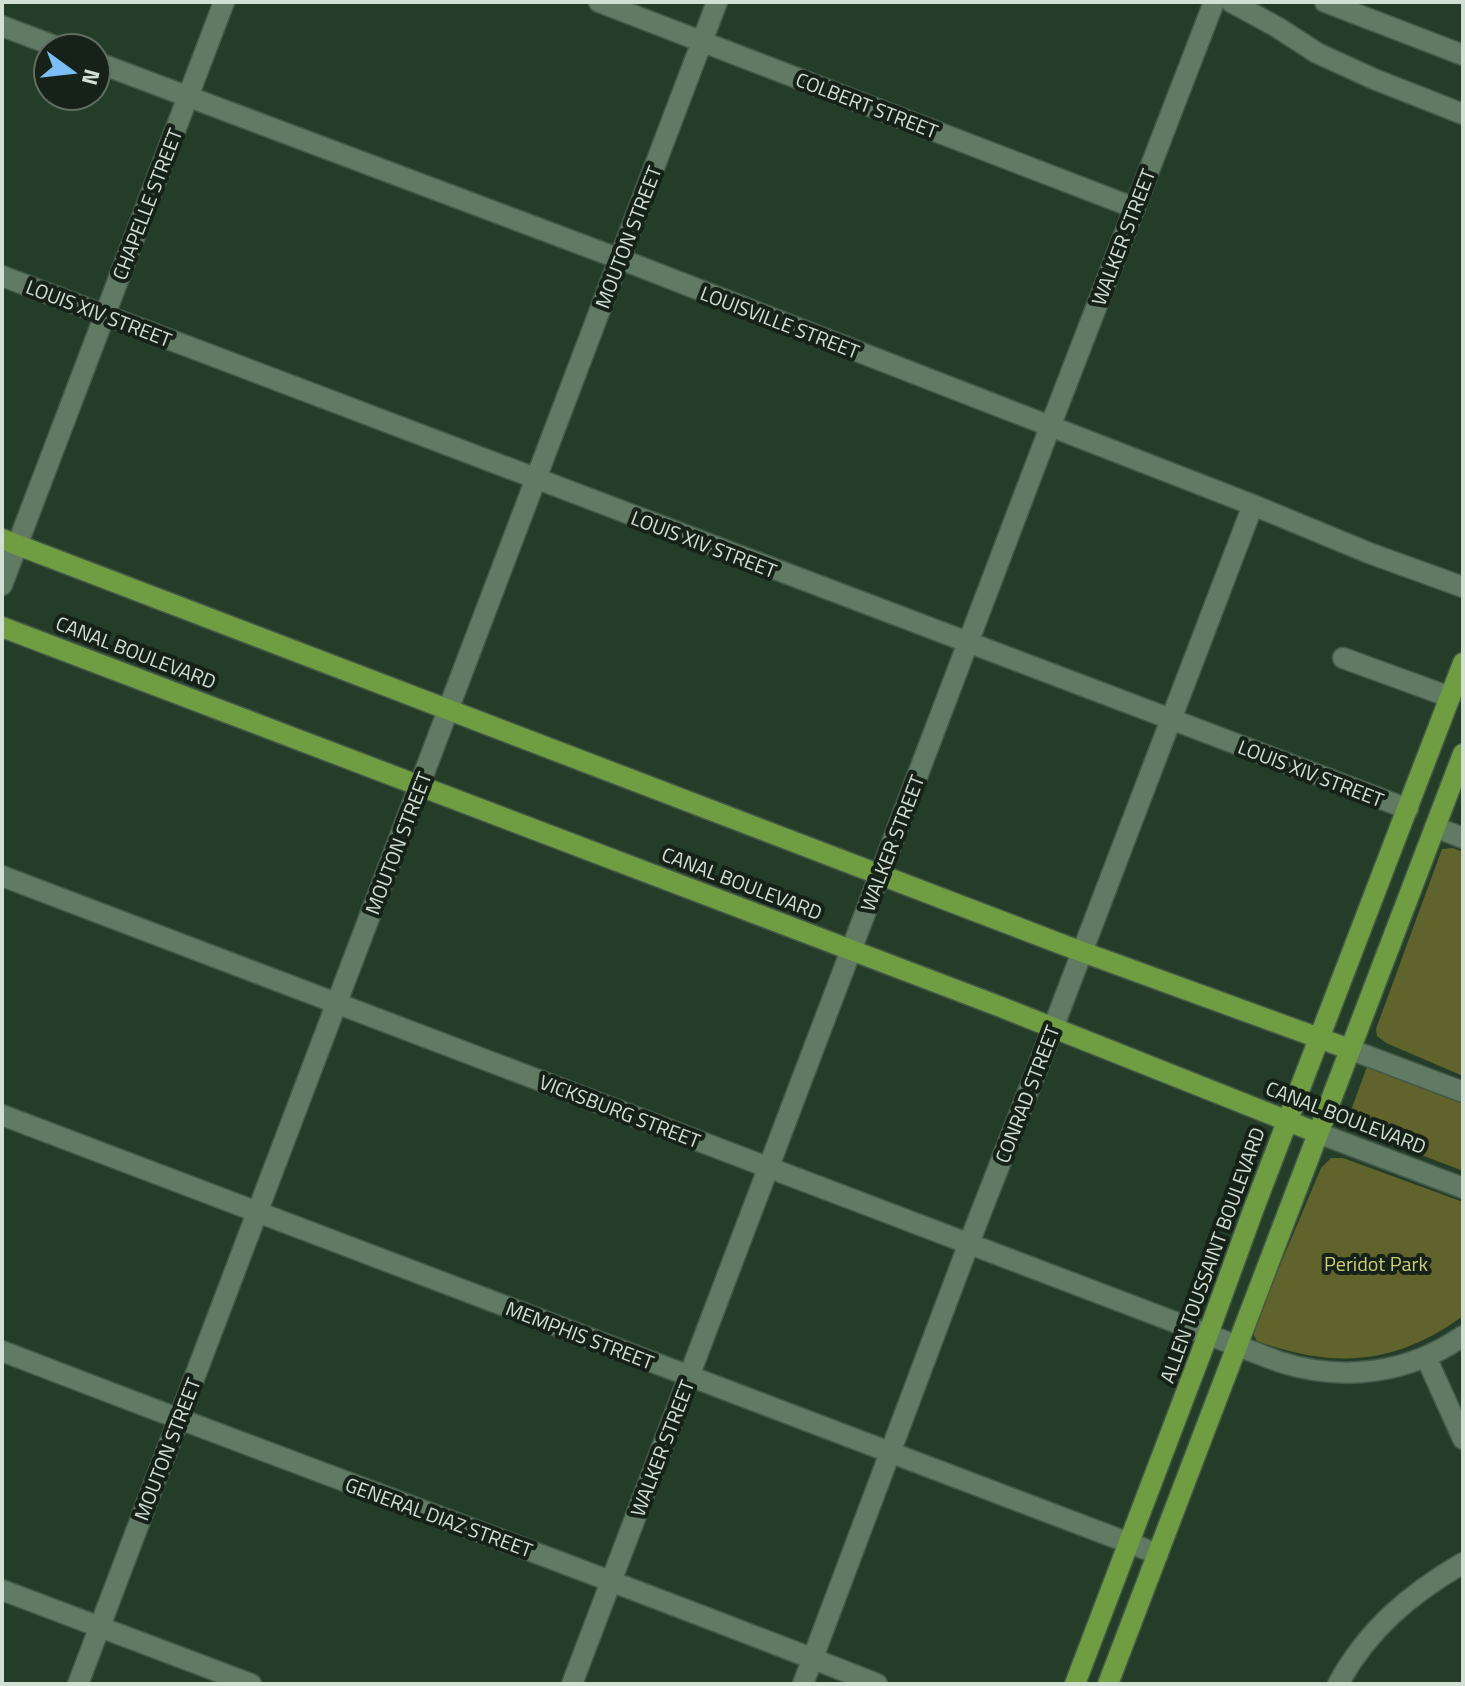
<svg xmlns="http://www.w3.org/2000/svg" width="1465" height="1686" viewBox="0 0 1465 1686" font-family="'Titillium Web',sans-serif">
	<style>
		.green { fill: #61632c }
		.lines { fill: none; stroke-linecap: round; stroke-linejoin: round }
		.minor-casing { stroke: #435948; stroke-width: 23 }
		.major-casing { stroke: #435948; stroke-width: 23 }
		.minor { stroke: #607a64; stroke-width: 20 }
		.major { stroke: #709d42; stroke-width: 20 }
		.labels { text-anchor: middle; dominant-baseline: central; stroke-width: 8; stroke-linejoin: round; paint-order: stroke }
		.street-label { font-size: 20px; fill: #d2e0d4; stroke: #162118 }
		.park-label { font-size: 20px; fill: #cbcf79; stroke: #162118 }
	</style>
	<rect width="100%" height="100%" fill="#243d29"/>
	<g class="green">
		<path d="M1453,848l10,4v224l-77,-33 -9,-7 -1,-7 66,-180z"/>
		<path d="M1368,1064l95,34v73l-114,-44 -3,-3z"/>
		<path d="M1331,1158h12l120,44v114c-68,49 -128,53 -206,25l-5,-9 69,-164z"/>
	</g>
	<g class="lines">
		<g class="minor-casing">
			<g id="minor">
				<path d="M599,2l536,206"/>
				<path d="M1231,2l46,25 40,26 57,26 89,35"/>
				<path d="M1325,2l138,53"/>
				<path d="M2,26l58,22"/>
				<path d="M96,62l524,197 633,246 116,48 94,34"/>
				<path d="M2,276l1406,533"/>
				<path d="M2,585l222,-583"/>
				<path d="M1343,658l107,39"/>
				<path d="M1435,827l28,11"/>
				<path d="M2,876l1278,486c63,20 128,12 183,-26"/>
				<path d="M1349,1049l114,43"/>
				<path d="M2,1115l1156,439"/>
				<path d="M1318,1133l145,55"/>
				<path d="M2,1351c291,113 585,218 875,333"/>
				<path d="M1426,1357l37,82"/>
				<path d="M2,1590l249,94"/>
				<path d="M78,1684l639,-1682"/>
				<path d="M572,1684l478,-1257 164,-425"/>
				<path d="M803,1684l166,-441 84,-215 200,-523"/>
				<path d="M1338,1684c30,-55 72,-90 125,-121"/>
			</g>
		</g>
		<g class="major-casing">
			<g id="major">
				<path d="M2,539l1067,408 280,102"/>
				<path d="M2,627l999,380 317,126"/>
				<path d="M1075,1684l128,-336 51,-140 209,-545"/>
				<path d="M1108,1684l355,-930"/>
			</g>
		</g>
		<use href="#minor" class="minor"/>
		<use href="#major" class="major"/>
	</g>
	<g class="labels">
		<g class="street-label">
			<text transform="translate(867 105) rotate(21)">COLBERT STREET</text>
			<text transform="translate(147 204) rotate(-69)">CHAPELLE STREET</text>
			<text transform="translate(628 237) rotate(-69)">MOUTON STREET</text>
			<text transform="translate(1123 237) rotate(-69)">WALKER STREET</text>
			<text transform="translate(99 313) rotate(21)">LOUIS XIV STREET</text>
			<text transform="translate(780 322) rotate(21)">LOUISVILLE STREET</text>
			<text transform="translate(704 544) rotate(21)">LOUIS XIV STREET</text>
			<text transform="translate(136 652) rotate(21)">CANAL BOULEVARD</text>
			<text transform="translate(1311 773) rotate(21)">LOUIS XIV STREET</text>
			<text transform="translate(398 843) rotate(-69)">MOUTON STREET</text>
			<text transform="translate(892 843) rotate(-69)">WALKER STREET</text>
			<text transform="translate(742 883) rotate(21)">CANAL BOULEVARD</text>
			<text transform="translate(1027 1094) rotate(-69)">CONRAD STREET</text>
			<text transform="translate(620 1111) rotate(21)">VICKSBURG STREET</text>
			<text transform="translate(1346 1117) rotate(21)">CANAL BOULEVARD</text>
			<text transform="translate(1212 1255) rotate(-70)">ALLEN TOUSSAINT BOULEVARD</text>
			<text transform="translate(580 1335) rotate(21)">MEMPHIS STREET</text>
			<text transform="translate(662 1448) rotate(-69)">WALKER STREET</text>
			<text transform="translate(167 1449) rotate(-69)">MOUTON STREET</text>
			<text transform="translate(439 1517) rotate(20)">GENERAL DIAZ STREET</text>
		</g>
		<g class="park-label">
			<text x="1376" y="1263">Peridot Park</text>
		</g>
	</g>
	<rect width="1465" height="1686" fill="none" stroke="#d2e0d4" stroke-width="8"/>
	<g transform="translate(72 72) rotate(105)"><circle r="38" fill="#162118" stroke="#616d63" stroke-width="2"/>
	<path d="M0-6L14 30L0 20L-14 30Z" fill="#7bbef8"/>
	<text y="-12" font-size="22" font-weight="bold" text-anchor="middle" fill="#d2e0d4">N</text>
	</g>
</svg>
